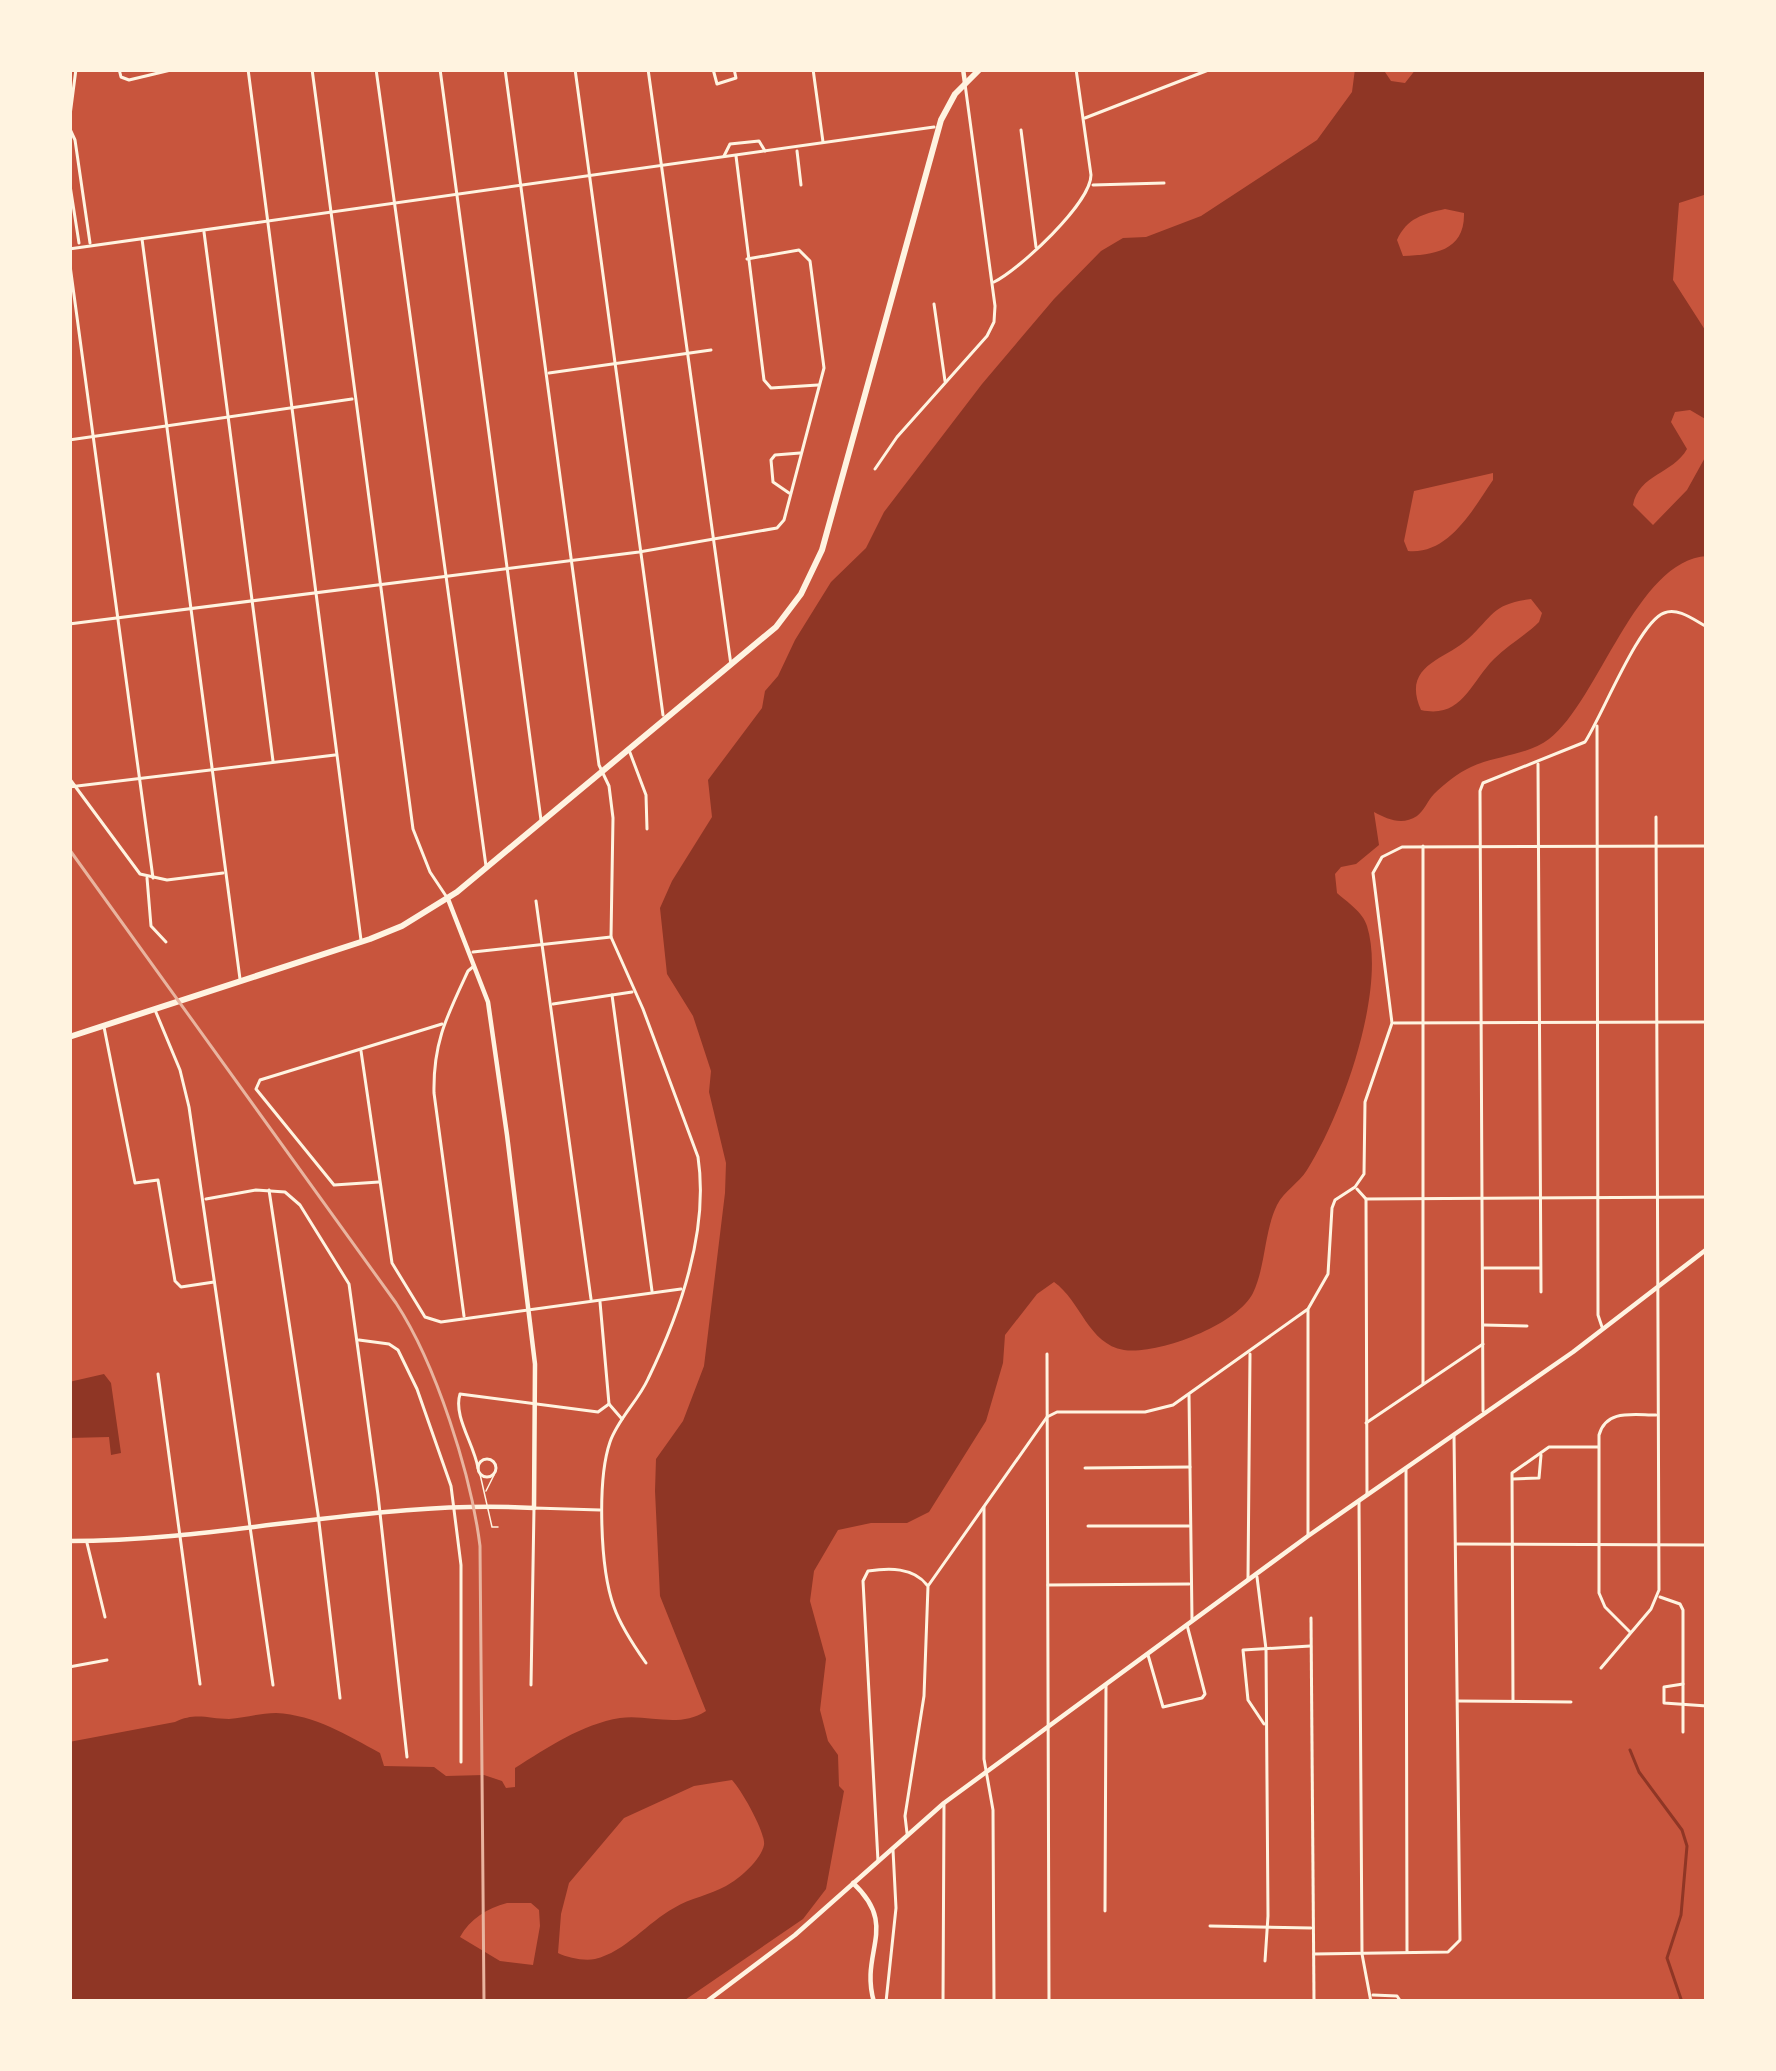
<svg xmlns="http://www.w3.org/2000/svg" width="1776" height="2071" viewBox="0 0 1776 2071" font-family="'Sofia Sans Condensed',sans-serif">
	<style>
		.water { fill: #8f3625; fill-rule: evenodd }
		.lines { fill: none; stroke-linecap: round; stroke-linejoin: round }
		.stream { stroke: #8f3625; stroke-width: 3 }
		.service { stroke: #fff3e0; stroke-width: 1.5 }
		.minor { stroke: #fff3e0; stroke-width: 3 }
		.tertiary { stroke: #fff3e0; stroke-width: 4.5 }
		.secondary { stroke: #fff3e0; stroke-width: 6 }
		.tram { stroke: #e9b49f; stroke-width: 3 }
	</style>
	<rect width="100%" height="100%" fill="#c8553d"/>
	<g class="water">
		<path d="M1355,69h28l8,12 14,2 11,-14h291v125l-28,9 -6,77 34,53v87l-17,-10 -15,2 -4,10 16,27c-14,25 -48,25 -54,56l20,20 34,-35 20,-36v102c-71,4 -108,145 -158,183 -20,16 -55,17 -78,28 -13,6 -27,17 -37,27 -6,6 -10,17 -17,22 -15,10 -30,3 -43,-4l5,33 -23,19 -15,3 -6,7 2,19c10,9 26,19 30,33 20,64 -25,189 -60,244 -8,13 -23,21 -30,35 -13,27 -11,60 -24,88 -16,32 -95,62 -129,57 -36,-6 -43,-49 -70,-68l-17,12 -32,41 -2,28 -17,58 -57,91 -22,11h-36l-33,7 -24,41 -4,30 16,58 -6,51 8,31 10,14 1,31 5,5 -18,98 -23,30 -121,83h-613v-260l106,-20c21,-10 33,-3 54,-3 16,-1 31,-6 47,-6 39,2 71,22 104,40l4,13 50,1 12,9 38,-1 18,6 4,7 9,-1v-19c32,-20 67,-44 105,-50 30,-4 58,11 86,-7l-46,-115 -5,-105 1,-32 27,-38 21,-55 21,-173 1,-30 -17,-71 2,-21 -18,-55 -26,-42 -7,-66 12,-27 40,-64 -4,-37 54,-72 3,-17 13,-15 17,-36 36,-58 35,-34 18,-36 98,-128 72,-85 47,-48 22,-13 23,-1 55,-21 116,-76 35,-48zM1445,209l19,4c1,38 -30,42 -61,43l-6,-16c10,-22 26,-26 48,-31zM1493,473v7c-20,29 -44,75 -85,71l-4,-10 10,-50zM1531,599l11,14 -3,9c-14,14 -31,23 -45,37 -24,24 -32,60 -73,51 -20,-45 24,-50 47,-71 26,-24 24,-35 63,-40zM732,1780c9,9 34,53 32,65 -3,15 -25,34 -38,41 -16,9 -36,12 -52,22 -26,14 -49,44 -79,51 -11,2 -27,-1 -37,-6l3,-39 8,-31 55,-65 70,-32zM507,1903h24l8,7 1,16 -7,39 -33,-4 -40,-24c10,-18 27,-29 47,-34z"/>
		<path d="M104,1374l7,9 10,70 -10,2 -2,-18 -40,1v-56z"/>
	</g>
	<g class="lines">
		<path class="stream" d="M1630,1750l9,22 43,58 5,16 -6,69 -14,43 15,44"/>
		<g class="service">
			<path d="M480,1474l12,53h6"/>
			<path d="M486,1491l8,-16"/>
		</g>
		<g class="minor">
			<path d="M119,69l2,8 8,3 46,-11"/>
			<path d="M248,69l113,871"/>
			<path d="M312,69l101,760 17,43 16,24"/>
			<path d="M376,69l110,797"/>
			<path d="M440,69l101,751"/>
			<path d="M505,69l94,696 10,21 4,32 -2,119 32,72 55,148c11,73 -18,156 -50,222 -10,22 -30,40 -38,63 -13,38 -10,127 4,165 7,20 20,39 32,56"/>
			<path d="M575,69l88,646"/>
			<path d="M648,69l83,596"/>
			<path d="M713,69l4,15 19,-6 -2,-9"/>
			<path d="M813,69l10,73"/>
			<path d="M1085,118l126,-49"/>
			<path d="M69,123l7,-54"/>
			<path d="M69,127l6,13 15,103"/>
			<path d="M1021,130l15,117"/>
			<path d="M797,151l4,34"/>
			<path d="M724,156l6,-12 29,-3 6,10"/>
			<path d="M736,156l28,224 7,8 47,-3"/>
			<path d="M69,179l10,64"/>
			<path d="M1093,185l71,-2"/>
			<path d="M204,232l69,529"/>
			<path d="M142,239l98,740"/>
			<path d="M69,249l865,-122"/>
			<path d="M69,258l84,620"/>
			<path d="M994,282c26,-13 97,-79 97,-107l-15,-106"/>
			<path d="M934,304l11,77"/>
			<path d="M549,373l162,-23"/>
			<path d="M69,440l283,-41"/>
			<path d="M875,469l22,-32 90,-101 7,-14 1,-16 -30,-222"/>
			<path d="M789,493l-16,-11 -2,-22 4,-5 25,-2"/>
			<path d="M69,624l570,-72 138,-24 7,-8 40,-152 -14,-107 -11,-11 -52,9"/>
			<path d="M1597,726l1,589 4,12"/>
			<path d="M629,750l17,45 1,34"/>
			<path d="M1538,764l3,528"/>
			<path d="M69,778l71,96 27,6 56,-7"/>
			<path d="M69,787l266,-32"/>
			<path d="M1423,846v538"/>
			<path d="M147,878l4,48 15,16"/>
			<path d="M536,901l55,398"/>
			<path d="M473,952l138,-15"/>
			<path d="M612,995l40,296"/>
			<path d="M553,1004l79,-12"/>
			<path d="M155,1010l25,60 9,37 84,578"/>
			<path d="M1394,1023l313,-1"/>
			<path d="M104,1027l31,156 23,-3 17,101 6,6 33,-5"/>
			<path d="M361,1051l31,212 33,54 16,5 240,-33"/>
			<path d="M379,1182l-45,3 -78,-96 4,-9 182,-56"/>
			<path d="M1357,1189l9,10 1,295"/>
			<path d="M269,1190l49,324 22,184"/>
			<path d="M206,1199l50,-9 29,2 15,13 49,79 29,211 29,262"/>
			<path d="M1366,1199l341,-2"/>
			<path d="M1484,1268h56"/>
			<path d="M600,1302l9,102 13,15"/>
			<path d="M464,1316l-30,-223c-1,-51 13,-77 34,-122l6,-5"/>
			<path d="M1484,1325l43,1"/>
			<path d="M359,1340l30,4 9,6 19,39 34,97 10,79v197"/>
			<path d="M1047,1354l2,648"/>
			<path d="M158,1374l42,310"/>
			<path d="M1189,1395l3,224"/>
			<path d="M1483,1411l-3,-620 3,-8 102,-41c17,-26 54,-120 79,-129 14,-6 30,7 43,14"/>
			<path d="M1366,1423l117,-79"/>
			<circle cx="487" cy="1468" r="9"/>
			<path d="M478,1468c-4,-24 -25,-52 -18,-74l138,18 11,-8"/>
			<path d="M1085,1468l105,-1"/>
			<path d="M1406,1470l1,482"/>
			<path d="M1513,1479l26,-1 2,-23"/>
			<path d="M1359,1502l3,452 9,48"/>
			<path d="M984,1507v252l9,51 1,192"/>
			<path d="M1088,1526h101"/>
			<path d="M1308,1535v-225"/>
			<path d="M87,1543l18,74"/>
			<path d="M1456,1544l251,1"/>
			<path d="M1257,1577l9,72 2,267 -3,45"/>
			<path d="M1248,1579l2,-225"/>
			<path d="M1048,1585l141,-1"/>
			<path d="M1660,1597l20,7 3,6v122"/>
			<path d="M1311,1618l3,384"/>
			<path d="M1630,1632l-25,-25 -6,-14v-158c7,-26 34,-20 57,-20"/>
			<path d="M1148,1655l15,52 39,-9 3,-4 -18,-69"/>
			<path d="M69,1667l38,-7"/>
			<path d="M1601,1668l50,-59 8,-19 -3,-773"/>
			<path d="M1683,1684l-19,3v16l43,3"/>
			<path d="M531,1685l3,-177 66,2"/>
			<path d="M1458,1701l113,1"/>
			<path d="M1513,1701l-1,-228 37,-26h49"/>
			<path d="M1264,1724l-16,-24 -5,-50 67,-4"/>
			<path d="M907,1833l-2,-17 19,-120 4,-110 119,-169 10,-5h88l28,-7 135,-96 20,-35 4,-66 3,-8 20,-13 9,-13 1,-72 27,-79 -19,-150 9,-16 20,-10 305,-1"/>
			<path d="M878,1861l-15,-280 5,-10c21,-3 45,-4 59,14"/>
			<path d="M1105,1911l1,-226"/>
			<path d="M1210,1926l101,2"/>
			<path d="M1314,1954l134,-2 12,-12 -6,-505"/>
			<path d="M1373,1995l24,1 4,6"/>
			<path d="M886,2002l10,-94 -3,-58"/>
			<path d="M943,2002l1,-197"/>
		</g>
		<g class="tertiary">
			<path d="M963,69l2,14"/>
			<path d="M69,1541c156,0 309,-42 465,-33l1,-144 -28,-229 -19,-133 -40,-103"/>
			<path d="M853,1883c47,44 6,68 21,119"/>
			<path d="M706,2002l89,-67 149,-132 364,-267 265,-184 134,-103"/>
		</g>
		<path class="secondary" d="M69,1037l301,-98 32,-13 55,-34 319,-265 25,-33 21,-44 119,-430 14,-26 25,-25"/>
		<path class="tram" d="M69,849l327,454c40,61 75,171 84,243l4,456"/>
	</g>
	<rect width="1776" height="2071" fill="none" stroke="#fff3e0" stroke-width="144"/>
</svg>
